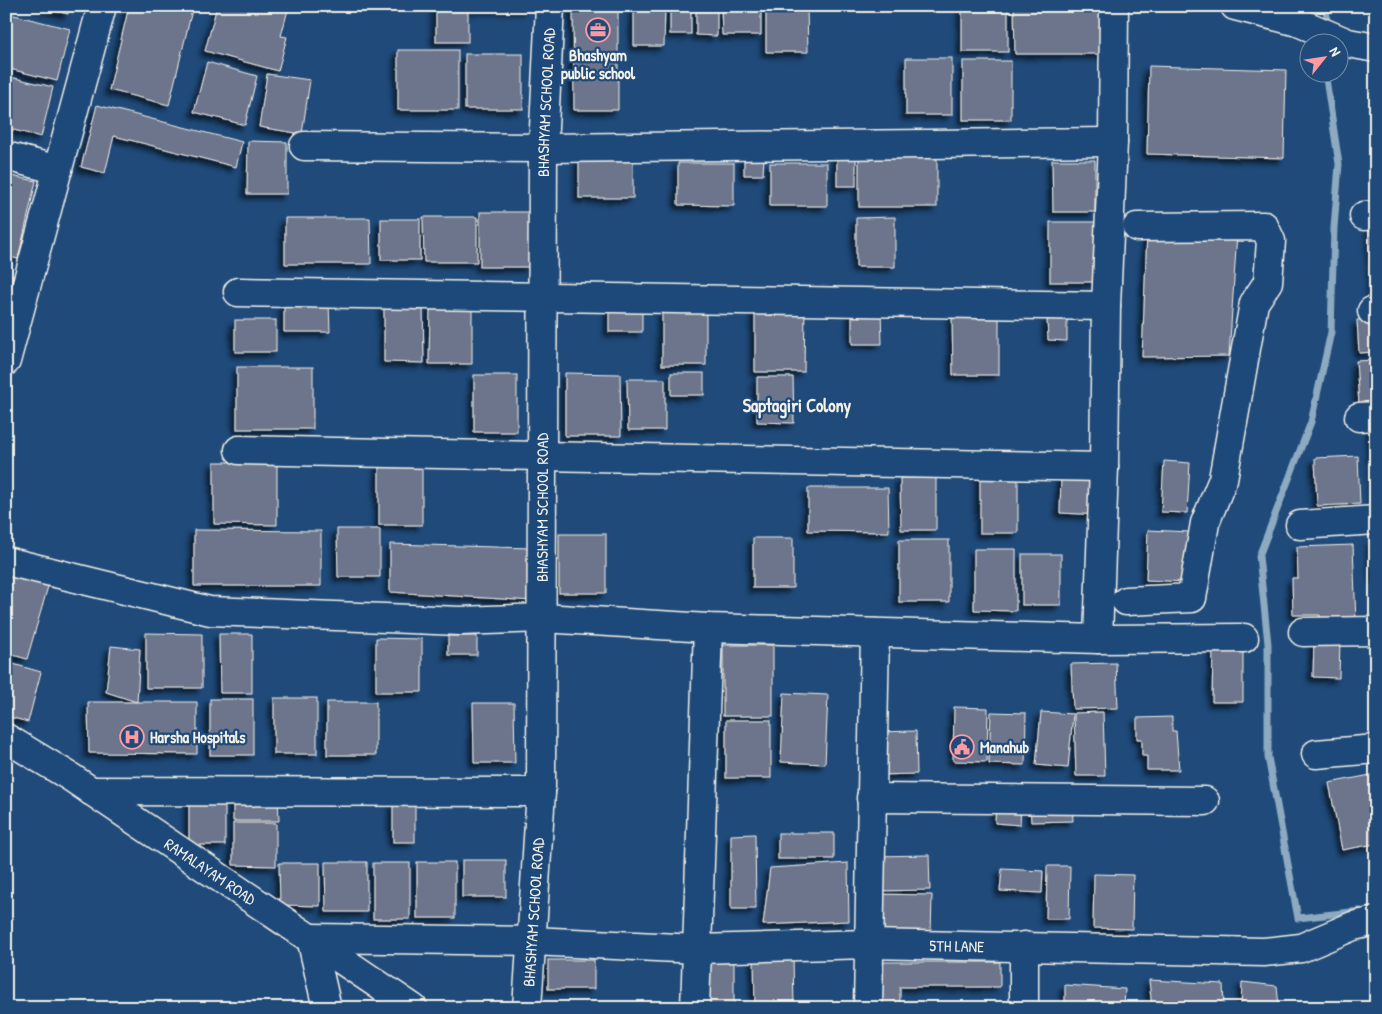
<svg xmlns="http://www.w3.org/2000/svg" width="1382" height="1014" viewBox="0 0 1382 1014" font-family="'Patrick Hand',sans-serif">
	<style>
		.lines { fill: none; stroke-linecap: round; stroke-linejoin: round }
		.stream { stroke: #8daac0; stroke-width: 7 }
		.building { fill: #6c748c; stroke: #f4f1e8; filter: url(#shadow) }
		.minor-casing { stroke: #f4f1e8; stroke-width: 31 }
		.minor { stroke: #1f4a7a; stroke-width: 28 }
		.labels { text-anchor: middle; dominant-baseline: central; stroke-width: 4.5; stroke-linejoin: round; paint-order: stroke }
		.poi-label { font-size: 16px; font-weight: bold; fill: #f4f1e8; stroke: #1f4a7a; text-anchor: start }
		.street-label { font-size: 16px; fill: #f4f1e8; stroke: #1f4a7a }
		.neighbourhood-label { font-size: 18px; font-weight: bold; fill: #f4f1e8; stroke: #1f4a7a }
	</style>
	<defs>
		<filter id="shadow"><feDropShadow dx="-4.5" dy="4.5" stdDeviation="2.5" flood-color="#0009"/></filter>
	</defs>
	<rect width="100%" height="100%" fill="#1f4a7a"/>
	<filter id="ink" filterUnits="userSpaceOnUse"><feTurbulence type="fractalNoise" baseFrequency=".02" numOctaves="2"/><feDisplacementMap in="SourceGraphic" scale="10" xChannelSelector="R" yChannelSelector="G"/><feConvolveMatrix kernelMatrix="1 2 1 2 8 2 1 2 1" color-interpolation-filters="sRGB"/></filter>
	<g filter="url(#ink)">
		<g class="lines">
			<g class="stream">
				<path d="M1326,28l1,-22"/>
				<path d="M1325,72l14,92 -5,64 -3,104 -20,90 -52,134 9,88v113l30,161 62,-7"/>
			</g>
		</g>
		<g class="building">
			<path d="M35,6h35l-2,8z"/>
			<path d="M129,6h64l-24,99 -60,-15z"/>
			<path d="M217,6h72l-8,30 6,1 -9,34 -73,-20z"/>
			<rect x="436" y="6" width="32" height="36"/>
			<rect x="470" y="6" width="59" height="3"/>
			<path d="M573,6h45v104h-44z"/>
			<path d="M634,6h31l-1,40h-30z"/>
			<rect x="670" y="6" width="21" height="28"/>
			<path d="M696,6h21v30l-21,-1z"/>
			<path d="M721,6h40v29h-39z"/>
			<path d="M766,6h41l1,46h-42z"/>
			<rect x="962" y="6" width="46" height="46"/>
			<path d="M1014,6h96v48h-95z"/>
			<path d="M6,13l64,16 -13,52 -51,-13z"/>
			<rect x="398" y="50" width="60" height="60"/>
			<rect x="465" y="54" width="58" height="55"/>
			<rect x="906" y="58" width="46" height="57"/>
			<rect x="963" y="61" width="48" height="59"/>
			<path d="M207,62l50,14 -12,49 -51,-13z"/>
			<path d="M1149,66l137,4 -2,88 -137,-4z"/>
			<path d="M267,74l43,6 -8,54 -43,-7z"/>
			<path d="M6,76l47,11 -12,50 -35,-9z"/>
			<path d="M97,105l145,37 -6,25 -122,-31 -9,37 -24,-6z"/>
			<path d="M248,141l39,1v52h-40z"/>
			<rect x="837" y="153" width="19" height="33"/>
			<path d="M744,157h20l-1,18h-19z"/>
			<rect x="859" y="157" width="78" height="50"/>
			<rect x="579" y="159" width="54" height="39"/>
			<path d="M1052,160h43v52h-42z"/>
			<path d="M678,163h56v43l-56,-1z"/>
			<rect x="770" y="163" width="57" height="43"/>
			<path d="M6,175l30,6 -18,78 -12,-3z"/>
			<rect x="480" y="212" width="50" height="55"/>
			<path d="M423,217h54v45h-53z"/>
			<path d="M895,217v50h-39v-49z"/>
			<path d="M285,218h85l1,46h-86z"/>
			<rect x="381" y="219" width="39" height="41"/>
			<rect x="1050" y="222" width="46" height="60"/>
			<rect x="1371" y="226" width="5" height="34"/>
			<path d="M1147,232l90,1 -8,123 -87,1z"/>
			<rect x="1372" y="263" width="4" height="37"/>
			<path d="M6,273l7,2 -7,31z"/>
			<path d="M284,303h45l1,29h-46z"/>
			<path d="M384,306h39l1,57 -40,-1z"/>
			<path d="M430,306h42v58h-43z"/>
			<rect x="609" y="307" width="33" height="25"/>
			<path d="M755,309h50l-1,63h-49z"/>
			<path d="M852,310h29l1,34h-30z"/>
			<rect x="662" y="312" width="44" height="53"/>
			<path d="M952,314l47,1v60h-46z"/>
			<path d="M1047,318h20v23l-19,-1z"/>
			<path d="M1376,318v34l-17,1 -2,-33z"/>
			<rect x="235" y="320" width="41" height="32"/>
			<path d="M1376,360v43l-17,1 -3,-43z"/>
			<rect x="237" y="367" width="76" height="62"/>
			<path d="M565,373l55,1 1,62h-56z"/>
			<rect x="671" y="373" width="33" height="22"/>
			<rect x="474" y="375" width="43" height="57"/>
			<path d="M757,377h36l1,46 -37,-1z"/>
			<path d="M627,379h38v51h-37z"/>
			<path d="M1370,424h6v36h-4z"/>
			<path d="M1358,456l2,48 -43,2 -2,-48z"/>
			<path d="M1164,461l26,2 -3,50 -26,-1z"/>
			<path d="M214,462h63v63l-63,-1z"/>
			<rect x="379" y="463" width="43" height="62"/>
			<path d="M1373,464h3v37h-2z"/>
			<rect x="980" y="472" width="38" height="61"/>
			<path d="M1061,475l42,1 -2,39 -41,-2z"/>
			<path d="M900,478h36v52h-35z"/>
			<path d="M808,488h80l1,44 -81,-1z"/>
			<path d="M337,529h43v48h-42z"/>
			<path d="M194,530l127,1v55h-127z"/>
			<path d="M1148,530l41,2 -2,50 -41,-2z"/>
			<rect x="559" y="534" width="47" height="59"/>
			<rect x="753" y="538" width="40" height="50"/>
			<rect x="899" y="540" width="50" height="62"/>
			<path d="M1371,541h5v38h-2z"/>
			<path d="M390,544l140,4 3,53 -143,-9z"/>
			<path d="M1353,545l3,77 -36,1v-8h-27l-1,-37h6l-1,-31z"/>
			<path d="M974,549h42v62l-42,-1z"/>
			<rect x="1022" y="554" width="39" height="51"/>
			<path d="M6,571l43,12 -22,76 -21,-6z"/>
			<path d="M146,633l56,1v54h-56z"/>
			<path d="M219,634h33v59h-32z"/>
			<rect x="448" y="636" width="29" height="19"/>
			<path d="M376,638l46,1v53h-46z"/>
			<path d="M1314,639l26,1 -1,38 -26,-1z"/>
			<rect x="723" y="645" width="50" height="71"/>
			<path d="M111,646l29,3 -3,53 -31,-10z"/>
			<path d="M1213,648l30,1v53h-31z"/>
			<path d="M6,662l35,10 -13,50 -22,-6z"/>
			<path d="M1116,663l2,45 -45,1 -2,-45z"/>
			<path d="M784,693l44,2 -3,69 -44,-2z"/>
			<rect x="274" y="698" width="43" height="56"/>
			<rect x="210" y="699" width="43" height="56"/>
			<path d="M88,702h109v52l-108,-1z"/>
			<rect x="327" y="702" width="49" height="53"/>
			<path d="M473,703h41l1,60h-41z"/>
			<path d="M954,707l34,1 -1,54 -34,-1z"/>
			<path d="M991,712l35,1 -1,52 -36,-1z"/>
			<path d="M1041,712l32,2 -5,54 -32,-3z"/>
			<path d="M1103,712l2,64h-29l-2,-63z"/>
			<path d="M1172,717v14h4l3,39h-32v-14h-5v-17h-5v-21z"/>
			<rect x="726" y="720" width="45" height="58"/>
			<path d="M916,731l1,43 -40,1 -1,-43z"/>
			<path d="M1376,774v72l-1,-2 -33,6 -13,-67z"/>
			<rect x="189" y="795" width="36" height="50"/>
			<path d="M233,795h45l1,26h-46z"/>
			<path d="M996,802l25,2 -1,21 -25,-2z"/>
			<rect x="393" y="803" width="22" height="39"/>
			<path d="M1072,804l1,17 -42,1 -1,-17z"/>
			<path d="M233,823h43v43l-43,-1z"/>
			<rect x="778" y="833" width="56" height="26"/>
			<path d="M755,834l1,75h-25v-74z"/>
			<path d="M929,855l1,35 -55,1 -1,-35z"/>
			<rect x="462" y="860" width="44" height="37"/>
			<path d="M325,862h42v50h-41z"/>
			<rect x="417" y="862" width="38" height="56"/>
			<path d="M279,863h41v43l-40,-1z"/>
			<rect x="373" y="863" width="37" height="56"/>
			<path d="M848,863l1,58 -86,4 7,-57z"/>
			<path d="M1047,866h23l-1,53h-23z"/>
			<path d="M1002,869l41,2 -1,22 -42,-2z"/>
			<path d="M1094,874l39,1 -1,54 -39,-1z"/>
			<path d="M871,894l61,1 -1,39 -61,-1z"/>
			<path d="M793,956l1,52h-39l-1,-51z"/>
			<rect x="710" y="957" width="24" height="51"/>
			<rect x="548" y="960" width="46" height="29"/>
			<path d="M881,962h119v25h-100v21h-19z"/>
			<path d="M1149,980l74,4 1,24h-72z"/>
			<path d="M1242,982l35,4 2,22h-38z"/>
			<path d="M1065,985l60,4 -1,19h-59z"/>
		</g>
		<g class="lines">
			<g class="minor-casing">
				<g id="minor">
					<path d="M1235,6l63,16 50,21 28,5"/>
					<path d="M304,146l239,2 570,-6"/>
					<path d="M6,156l52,14"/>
					<path d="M1364,216l12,-1"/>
					<path d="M238,292l868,14"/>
					<path d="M1372,311h4"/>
					<path d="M6,361l96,-355"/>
					<path d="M1359,417l17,-1"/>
					<path d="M239,450l865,17"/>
					<path d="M1300,525l76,-5"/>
					<path d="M6,561l204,50 250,10 83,-3 165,10 390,11 146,-1"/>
					<path d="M1126,601l66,-3 13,-75 18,-44 31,-176 14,-21 3,-41 -7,-15 -127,1"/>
					<path d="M1303,632l73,-1"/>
					<path d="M1098,639l6,-172 2,-161 7,-164 1,-136"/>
					<path id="s1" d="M6,738l63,38 344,232"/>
					<path d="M1316,754l60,-5"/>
					<path d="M91,791l450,1"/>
					<path d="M871,798l334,3"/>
					<path d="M1024,946v62"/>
					<path id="s2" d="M327,1008l-16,-70 221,3 166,8 170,-5 396,8 37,-4 52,-22 23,-5"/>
					<path id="s3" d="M527,1008l14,-216 2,-644 7,-142"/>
					<path d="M695,1008l13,-380"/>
					<path d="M868,1008l7,-375"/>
				</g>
			</g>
			<use href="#minor" class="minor"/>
		</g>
	</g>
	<defs>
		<g id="office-ring" transform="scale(1.25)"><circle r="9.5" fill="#1f4a7a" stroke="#ff9aa2" stroke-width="1.5"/><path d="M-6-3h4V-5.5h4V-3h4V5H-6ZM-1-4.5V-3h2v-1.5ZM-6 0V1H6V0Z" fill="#ff9aa2"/></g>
		<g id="hospital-ring" transform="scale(1.25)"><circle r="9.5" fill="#1f4a7a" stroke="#ff9aa2" stroke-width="1.5"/><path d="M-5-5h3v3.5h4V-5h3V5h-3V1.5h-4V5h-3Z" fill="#ff9aa2"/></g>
		<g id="civic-ring" transform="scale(1.25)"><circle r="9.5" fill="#1f4a7a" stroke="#ff9aa2" stroke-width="1.5"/><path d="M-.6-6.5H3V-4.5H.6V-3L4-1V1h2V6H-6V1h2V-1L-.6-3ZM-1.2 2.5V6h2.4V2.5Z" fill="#ff9aa2"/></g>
	</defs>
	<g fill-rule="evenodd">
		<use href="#office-ring" x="598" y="30"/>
		<use href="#hospital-ring" x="132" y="737"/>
		<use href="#civic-ring" x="962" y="747"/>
	</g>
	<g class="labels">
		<g class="poi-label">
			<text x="598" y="55" text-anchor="middle">Bhashyam<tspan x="598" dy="18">public school</tspan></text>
			<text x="150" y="737">Harsha Hospitals</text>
			<text x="980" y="747">Manahub</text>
		</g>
		<g class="street-label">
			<text stroke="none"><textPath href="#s3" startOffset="906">BHASHYAM SCHOOL ROAD</textPath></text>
			<text stroke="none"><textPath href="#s3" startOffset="501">BHASHYAM SCHOOL ROAD</textPath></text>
			<text stroke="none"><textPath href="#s1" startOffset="244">RAMALAYAM ROAD</textPath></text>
			<text stroke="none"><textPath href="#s3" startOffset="96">BHASHYAM SCHOOL ROAD</textPath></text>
			<text stroke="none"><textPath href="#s2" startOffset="718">5TH LANE</textPath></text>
		</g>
		<g class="neighbourhood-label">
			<text x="797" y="405">Saptagiri Colony</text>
		</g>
	</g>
	<rect width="1382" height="1014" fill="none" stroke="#1f4a7a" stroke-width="25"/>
	<rect x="12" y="12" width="1357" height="989" fill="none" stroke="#f4f1e8" stroke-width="2" filter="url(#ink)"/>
	<g transform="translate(1324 58) rotate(60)"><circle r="24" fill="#1f4a7a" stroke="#748da6"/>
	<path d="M0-4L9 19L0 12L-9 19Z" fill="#ff9aa2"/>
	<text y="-8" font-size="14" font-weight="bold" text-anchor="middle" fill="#f4f1e8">N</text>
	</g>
</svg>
